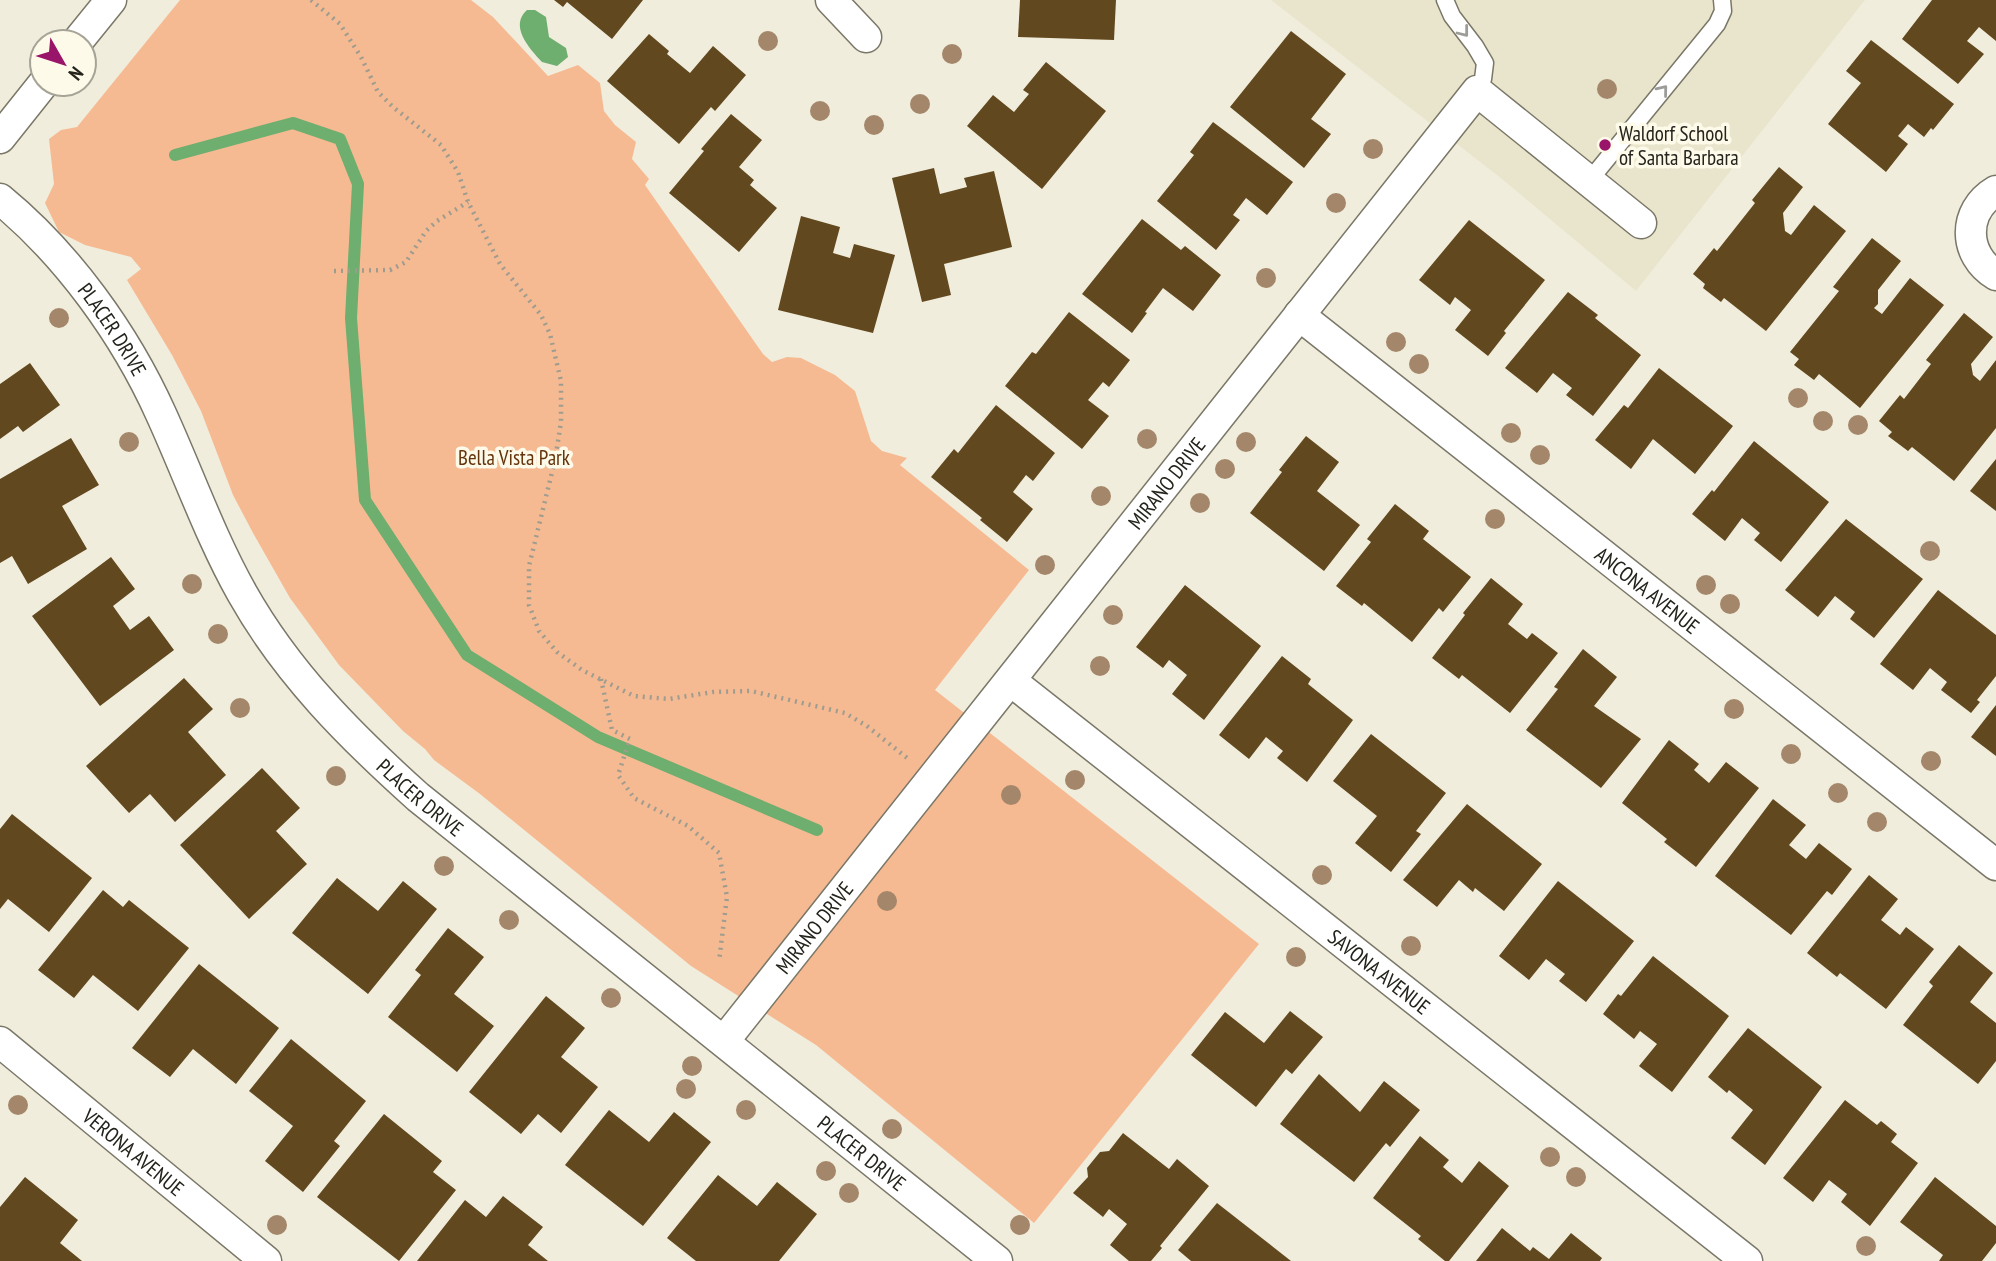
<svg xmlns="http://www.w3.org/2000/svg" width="1996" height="1261" viewBox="0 0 1996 1261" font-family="'PT Sans Narrow',sans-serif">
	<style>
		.built { fill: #e9e5cc }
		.green { fill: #f6ba93 }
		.water { fill: #6eae6e }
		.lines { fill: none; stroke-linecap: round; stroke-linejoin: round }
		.stream { stroke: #6eae6e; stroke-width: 12 }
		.building { fill: #62481e }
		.service-casing { stroke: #7a7768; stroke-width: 19 }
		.minor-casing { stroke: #7a7768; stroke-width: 33 }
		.path { stroke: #9e9c8f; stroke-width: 4.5; stroke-dasharray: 2 5; stroke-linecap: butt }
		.service { stroke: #fff; stroke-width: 16 }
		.minor { stroke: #fff; stroke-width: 30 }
		.tree { fill: #a4876a }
		.oneway { stroke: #9c9c99 }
		.poi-dot { fill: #991569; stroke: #fdfae9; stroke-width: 2.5 }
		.labels { text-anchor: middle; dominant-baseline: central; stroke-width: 7; stroke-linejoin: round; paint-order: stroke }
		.poi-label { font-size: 21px; fill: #24231c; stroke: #fdfae9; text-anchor: start }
		.street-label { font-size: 21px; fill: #24231c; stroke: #fdfae9 }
		.park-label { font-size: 21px; fill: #65340c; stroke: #fdfae9 }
	</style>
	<rect width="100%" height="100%" fill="#f0eddc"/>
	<path class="built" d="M1271,0h594l-229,291 -134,-112z"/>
	<path class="green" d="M180,0h291l22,17 55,59 30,-11 22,18 4,28 11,14 21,17 -4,17 17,20 -4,6 118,169 9,8 15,-5 14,1 34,17 20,16 16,50 11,10 25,7 -7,7 129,105 -94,120 324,254 -225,279 -218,-178 -125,-79 -211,-172 -46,-34 -9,-11 -22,-18 -64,-66 -49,-67 -37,-65 -20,-38 -32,-84 -29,-56 -45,-75 14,-11 -10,-12 -46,-12 -26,-13 -14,-29 9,-19 -5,-45 12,-9 16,-3z"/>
	<path class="water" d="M527,10h8l11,7 3,20 17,11 2,9 -11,9 -15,-4c-13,-14 -33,-36 -15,-52z"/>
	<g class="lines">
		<path class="stream" d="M175,155l118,-32 47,16 18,45 -7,134 14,182 102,155 131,82 219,93"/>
	</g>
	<g class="building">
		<path d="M554,0h89l-31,39 -45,-37 -4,5z"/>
		<path d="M1020,0h96l-2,40 -96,-3z"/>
		<path d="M1932,0h64v41l-17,-14 -12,14 17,13 -26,30 -56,-45z"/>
		<path d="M1291,31l55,43 -35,45 20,15 -27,34 -74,-61z"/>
		<path d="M649,34l20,17 -2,3 23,19 23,-27 33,29 -31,36 -4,-4 -32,37 -72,-63z"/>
		<path d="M1871,40l83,64 -21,26 -2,-2 -7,9 -16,-13 -10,12 10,8 -22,28 -58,-48 33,-41 -15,-12z"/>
		<path d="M1046,62l60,49 -64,78 -75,-63 26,-31 21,17 15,-18 -6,-4z"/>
		<path d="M731,114l31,26 -23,27 15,13 -4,5 27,23 -38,44 -70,-59 35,-42 -3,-2z"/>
		<path d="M1213,122l80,60 -26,33 -21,-17 -13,17 7,5 -24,30 -59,-49 37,-46 -4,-3z"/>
		<path d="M1779,167l24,20 -20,26 2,18 6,4 23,-30 32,26 -80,100 -42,-33 -3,4 -18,-14 2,-4 -12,-10 21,-26 3,3 38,-48 -3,-3z"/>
		<path d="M934,168l6,26 27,-7 -3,-9 30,-7 18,76 -68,17 7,31 -29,7 -30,-124z"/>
		<path d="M801,216l39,11 -7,26 17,5 4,-14 41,11 -22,78 -95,-23z"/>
		<path d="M1142,219l39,31 4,-4 36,29 -28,36 -30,-23 -18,24 2,1 -15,20 -50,-39z"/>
		<path d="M1469,220l76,60 -41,51 2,2 -18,23 -33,-26 16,-20 -16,-13 -5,8 -31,-25z"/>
		<path d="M1872,238l29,23 -23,29v14l-4,4 8,6 28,-36 34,27 -84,103 -41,-34 -5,6 -20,-15 5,-6 -9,-7 49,-61 -6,-4z"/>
		<path d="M1568,292l30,23 -3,3 46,37 -48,61 -27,-21 6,-7 -19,-15 -16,20 -32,-25z"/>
		<path d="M1069,312l61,48 -21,27 -6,-5 -15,18 21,16 -27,33 -77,-63 27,-34 4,2z"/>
		<path d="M1964,313l29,24 -22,27 2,11 7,6 16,-21v68l-42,53 -42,-34 -4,4 -20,-15 4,-4 -13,-11 21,-26 4,4 27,-35 -5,-4z"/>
		<path d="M30,363l30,42 -37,27 -5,-6 -18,13v-55z"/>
		<path d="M1659,368l74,58 -38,48 -42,-35 -22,30 -36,-29 29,-35 4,3z"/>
		<path d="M996,405l59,48 -22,28 -7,-6 -13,17 20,17 -26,33 -27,-22 2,-2 -51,-41 23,-28 4,4z"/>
		<path d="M1306,436l33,26 -22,29 43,34 -36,46 -74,-58 32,-41 -3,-2z"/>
		<path d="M71,438l28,47 -37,21 25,43 -59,35 -16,-28 -12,7v-84z"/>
		<path d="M1754,441l75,61 -48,60 -27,-22 6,-7 -18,-15 -17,23 -33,-27 20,-24 2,2z"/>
		<path d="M1996,459v52l-26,-20z"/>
		<path d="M1395,504l34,27 -6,8 48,38 -28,35 -4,-4 -27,34 -48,-39 -2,3 -26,-20 35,-44 -4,-3z"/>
		<path d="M1846,519l77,60 -49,59 -24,-19 5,-7 -20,-16 -17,21 -33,-27z"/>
		<path d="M111,557l24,32 -22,17 17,24 19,-14 25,34 -74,56 -68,-90z"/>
		<path d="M1491,578l32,26 -15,20 19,15 5,-6 26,20 -48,60 -48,-38 -3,4 -27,-21 33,-43 -2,-2z"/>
		<path d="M1185,585l76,61 -57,74 -32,-26 15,-19 -18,-15 -6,8 -27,-21z"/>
		<path d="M1938,590l58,45v41l-19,24 3,2 -9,11 -30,-23 6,-8 -17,-14 -17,22 -33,-26z"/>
		<path d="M1583,649l34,28 -23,29 47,33 -40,49 -75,-58 32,-41 -4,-2z"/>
		<path d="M1282,656l29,23 -3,5 45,36 -46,62 -30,-24 6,-7 -17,-14 -17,22 -30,-24z"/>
		<path d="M184,678l29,31 -25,23 38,43 -51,47 -25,-28 -21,19 -43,-47z"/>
		<path d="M1996,705v51l-25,-19z"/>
		<path d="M1371,734l75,59 -30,38 5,3 -30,38 -36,-29 22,-27 -44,-35z"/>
		<path d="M1669,740l30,24 -5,6 15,13 17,-21 33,26 -63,79 -32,-25 3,-3 -45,-36z"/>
		<path d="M262,768l38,40 -24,23 31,33 -58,55 -69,-74z"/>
		<path d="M1773,799l33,26 -17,20 17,14 13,-16 33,26 -20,26 -5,-4 -36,44 -76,-59z"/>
		<path d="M1467,804l75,60 -38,47 -29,-23 -2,4 -14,-12 -22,27 -34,-27z"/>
		<path d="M12,814l80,64 -43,54 -41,-33 -8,10v-80z"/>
		<path d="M1869,875l29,24 -17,21 19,15 6,-8 28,22 -48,60 -46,-36 -3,4 -30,-24z"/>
		<path d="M337,878l41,33 25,-30 34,28 -69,85 -76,-61z"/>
		<path d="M1558,881l76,60 -48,61 -27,-21 6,-7 -19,-15 -17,21 -30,-24z"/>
		<path d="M103,890l20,17 6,-7 60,48 -51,63 -45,-36 -19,23 -36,-28z"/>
		<path d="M448,928l36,29 -30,37 40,32 -37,46 -69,-55 33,-42 -6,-5z"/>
		<path d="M1959,945l34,28 -23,29 26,21v38l-18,23 -75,-59 30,-39 -4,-4z"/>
		<path d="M1653,956l76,60 -57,76 -33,-26 18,-22 -17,-13 -6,8 -31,-25 15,-20 3,2z"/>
		<path d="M199,964l80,64 -43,56 -43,-35 -23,28 -38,-29z"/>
		<path d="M546,996l39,32 -24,29 37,30 -37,46 -23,-19 -17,20 -52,-42z"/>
		<path d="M1290,1011l33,26 -31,37 -6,-5 -30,38 -65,-52 34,-43 39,31z"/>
		<path d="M1748,1028l74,59 -57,78 -34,-27 22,-28 -24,-20 -2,3 -19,-16z"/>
		<path d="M291,1039l75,62 -32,40 6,5 -37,46 -38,-31 28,-35 -44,-35z"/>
		<path d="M1319,1074l41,38 24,-31 36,29 -30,37 -4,-4 -32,39 -74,-58z"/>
		<path d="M1845,1100l32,25 4,-4 16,13 -6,8 27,21 -48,63 -29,-24 6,-8 -18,-14 -16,22 -30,-24z"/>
		<path d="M609,1110l40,32 25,-30 37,30 -68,84 -78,-61z"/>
		<path d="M384,1114l58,47 -9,11 23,18 -57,71 -82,-64z"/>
		<path d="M1123,1133l46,36 8,-10 32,27 -49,60 2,2 -11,13h-22l-19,-16 17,-21 -18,-15 -6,8 -30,-24 15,-16 -1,-9 13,-16 9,-1z"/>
		<path d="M1420,1136l29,24 -6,7 19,16 17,-22 30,25 -60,75h-4l-27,-22 3,-3 -48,-38z"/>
		<path d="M718,1175l39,31 20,-24 40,32 -38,47h-83l-29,-23z"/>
		<path d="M25,1177l53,43 -18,23 22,18h-82v-54z"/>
		<path d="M1935,1177l61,49v17l-14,18h-43l4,-6 -43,-33z"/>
		<path d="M503,1196l40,31 -15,18 20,16h-131l48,-61 21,17z"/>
		<path d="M1217,1203l74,58h-100l-13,-11z"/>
		<path d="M1502,1228l28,23 3,-4 16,12 22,-26 31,25 -2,3h-124z"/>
	</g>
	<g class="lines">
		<g class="service-casing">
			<g id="service">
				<path d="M1445,0l7,16 23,30 10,17 -2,16 -6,12"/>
				<path d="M1589,181l128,-157 6,-13 -1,-11"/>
			</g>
		</g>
		<g class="minor-casing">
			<g id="minor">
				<path d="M831,0l35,37"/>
				<path d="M77,42l34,-42"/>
				<path d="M0,138l43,-54"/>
				<path d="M1996,191c-34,20 -33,64 0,84"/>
				<path id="s1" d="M0,199c67,55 125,135 161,215 27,59 49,122 81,179 45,80 108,143 176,204l579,464"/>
				<path id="s2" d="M1299,315l697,550"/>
				<path id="s3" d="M1011,681l736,580"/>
				<path id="s4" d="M724,1041l753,-950 164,132"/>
				<path id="s5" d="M0,1042l266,219"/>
			</g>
		</g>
		<g class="path">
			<path d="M311,0l29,24 21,33 17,35 15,15 48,38 17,27 10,30 32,62 41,51 9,19 11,47v41l-6,38 -26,106v39l10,26 18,21 25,18 52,26 35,3 44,-7 38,-1 94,22 22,13 40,32"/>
			<path d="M334,271l56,-1 16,-8 20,-31 11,-10 31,-19"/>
			<path d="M601,679l11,51 18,9 -12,36 16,23 54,28 31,27 8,44 -8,64"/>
		</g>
		<use href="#service" class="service"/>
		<use href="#minor" class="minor"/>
	</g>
	<g class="tree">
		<circle cx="768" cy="41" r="10"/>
		<circle cx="952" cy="54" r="10"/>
		<circle cx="1607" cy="89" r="10"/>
		<circle cx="920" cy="104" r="10"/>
		<circle cx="820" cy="111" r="10"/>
		<circle cx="874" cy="125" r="10"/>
		<circle cx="1373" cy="149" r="10"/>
		<circle cx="1336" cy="203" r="10"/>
		<circle cx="1266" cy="278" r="10"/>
		<circle cx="59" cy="318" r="10"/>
		<circle cx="1396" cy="342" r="10"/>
		<circle cx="1419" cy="364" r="10"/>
		<circle cx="1798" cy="398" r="10"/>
		<circle cx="1823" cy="421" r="10"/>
		<circle cx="1858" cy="425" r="10"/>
		<circle cx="1511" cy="433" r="10"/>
		<circle cx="1147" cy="439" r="10"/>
		<circle cx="129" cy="442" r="10"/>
		<circle cx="1246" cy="442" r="10"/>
		<circle cx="1540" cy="455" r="10"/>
		<circle cx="1225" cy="469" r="10"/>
		<circle cx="1101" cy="496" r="10"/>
		<circle cx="1200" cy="503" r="10"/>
		<circle cx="1495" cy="519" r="10"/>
		<circle cx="1930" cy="551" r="10"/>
		<circle cx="1045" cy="565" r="10"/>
		<circle cx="192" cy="584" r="10"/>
		<circle cx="1706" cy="585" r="10"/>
		<circle cx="1730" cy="604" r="10"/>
		<circle cx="1113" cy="615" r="10"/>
		<circle cx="218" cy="634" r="10"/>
		<circle cx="1100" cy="666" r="10"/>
		<circle cx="240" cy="708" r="10"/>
		<circle cx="1734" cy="709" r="10"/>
		<circle cx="1791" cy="754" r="10"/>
		<circle cx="1931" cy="761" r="10"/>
		<circle cx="336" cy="776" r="10"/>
		<circle cx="1075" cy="780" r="10"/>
		<circle cx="1838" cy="793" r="10"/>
		<circle cx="1011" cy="795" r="10"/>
		<circle cx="1877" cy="822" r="10"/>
		<circle cx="444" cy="866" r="10"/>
		<circle cx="1322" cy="875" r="10"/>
		<circle cx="887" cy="901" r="10"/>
		<circle cx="509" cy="920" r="10"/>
		<circle cx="1411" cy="946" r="10"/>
		<circle cx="1296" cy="957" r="10"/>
		<circle cx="611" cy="998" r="10"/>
		<circle cx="692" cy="1066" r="10"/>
		<circle cx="686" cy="1089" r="10"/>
		<circle cx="18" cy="1105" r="10"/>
		<circle cx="746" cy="1110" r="10"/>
		<circle cx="892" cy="1129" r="10"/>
		<circle cx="1550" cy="1157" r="10"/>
		<circle cx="826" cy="1171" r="10"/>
		<circle cx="1576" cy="1177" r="10"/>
		<circle cx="849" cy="1193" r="10"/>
		<circle cx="277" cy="1225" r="10"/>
		<circle cx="1020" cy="1225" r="10"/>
		<circle cx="1866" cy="1246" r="10"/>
	</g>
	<defs><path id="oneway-chevron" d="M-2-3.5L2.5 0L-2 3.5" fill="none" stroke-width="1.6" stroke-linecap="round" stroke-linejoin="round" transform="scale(1.75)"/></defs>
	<g class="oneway">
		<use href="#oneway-chevron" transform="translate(1464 32) rotate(52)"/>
		<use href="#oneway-chevron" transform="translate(1663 90) rotate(-51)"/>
	</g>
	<circle class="poi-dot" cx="1605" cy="145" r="7"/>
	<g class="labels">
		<g class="poi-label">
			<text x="1619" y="133">Waldorf School<tspan x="1619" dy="24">of Santa Barbara</tspan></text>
		</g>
		<g class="street-label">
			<text stroke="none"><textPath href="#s1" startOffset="173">PLACER DRIVE</textPath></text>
			<text stroke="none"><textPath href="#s4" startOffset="712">MIRANO DRIVE</textPath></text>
			<text stroke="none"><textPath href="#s2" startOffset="444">ANCONA AVENUE</textPath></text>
			<text stroke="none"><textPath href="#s1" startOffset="740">PLACER DRIVE</textPath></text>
			<text stroke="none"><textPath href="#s4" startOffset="145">MIRANO DRIVE</textPath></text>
			<text stroke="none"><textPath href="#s3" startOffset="469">SAVONA AVENUE</textPath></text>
			<text stroke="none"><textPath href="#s5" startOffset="173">VERONA AVENUE</textPath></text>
			<text stroke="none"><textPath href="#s1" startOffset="1307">PLACER DRIVE</textPath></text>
		</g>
		<g class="park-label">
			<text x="514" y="457">Bella Vista Park</text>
		</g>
	</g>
	<g transform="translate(63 63) rotate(129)"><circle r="33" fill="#fdfae9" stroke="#a6a497" stroke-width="2"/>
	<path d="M0-5L12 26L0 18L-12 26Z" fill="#991569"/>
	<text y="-10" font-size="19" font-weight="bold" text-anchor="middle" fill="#24231c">N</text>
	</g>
</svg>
